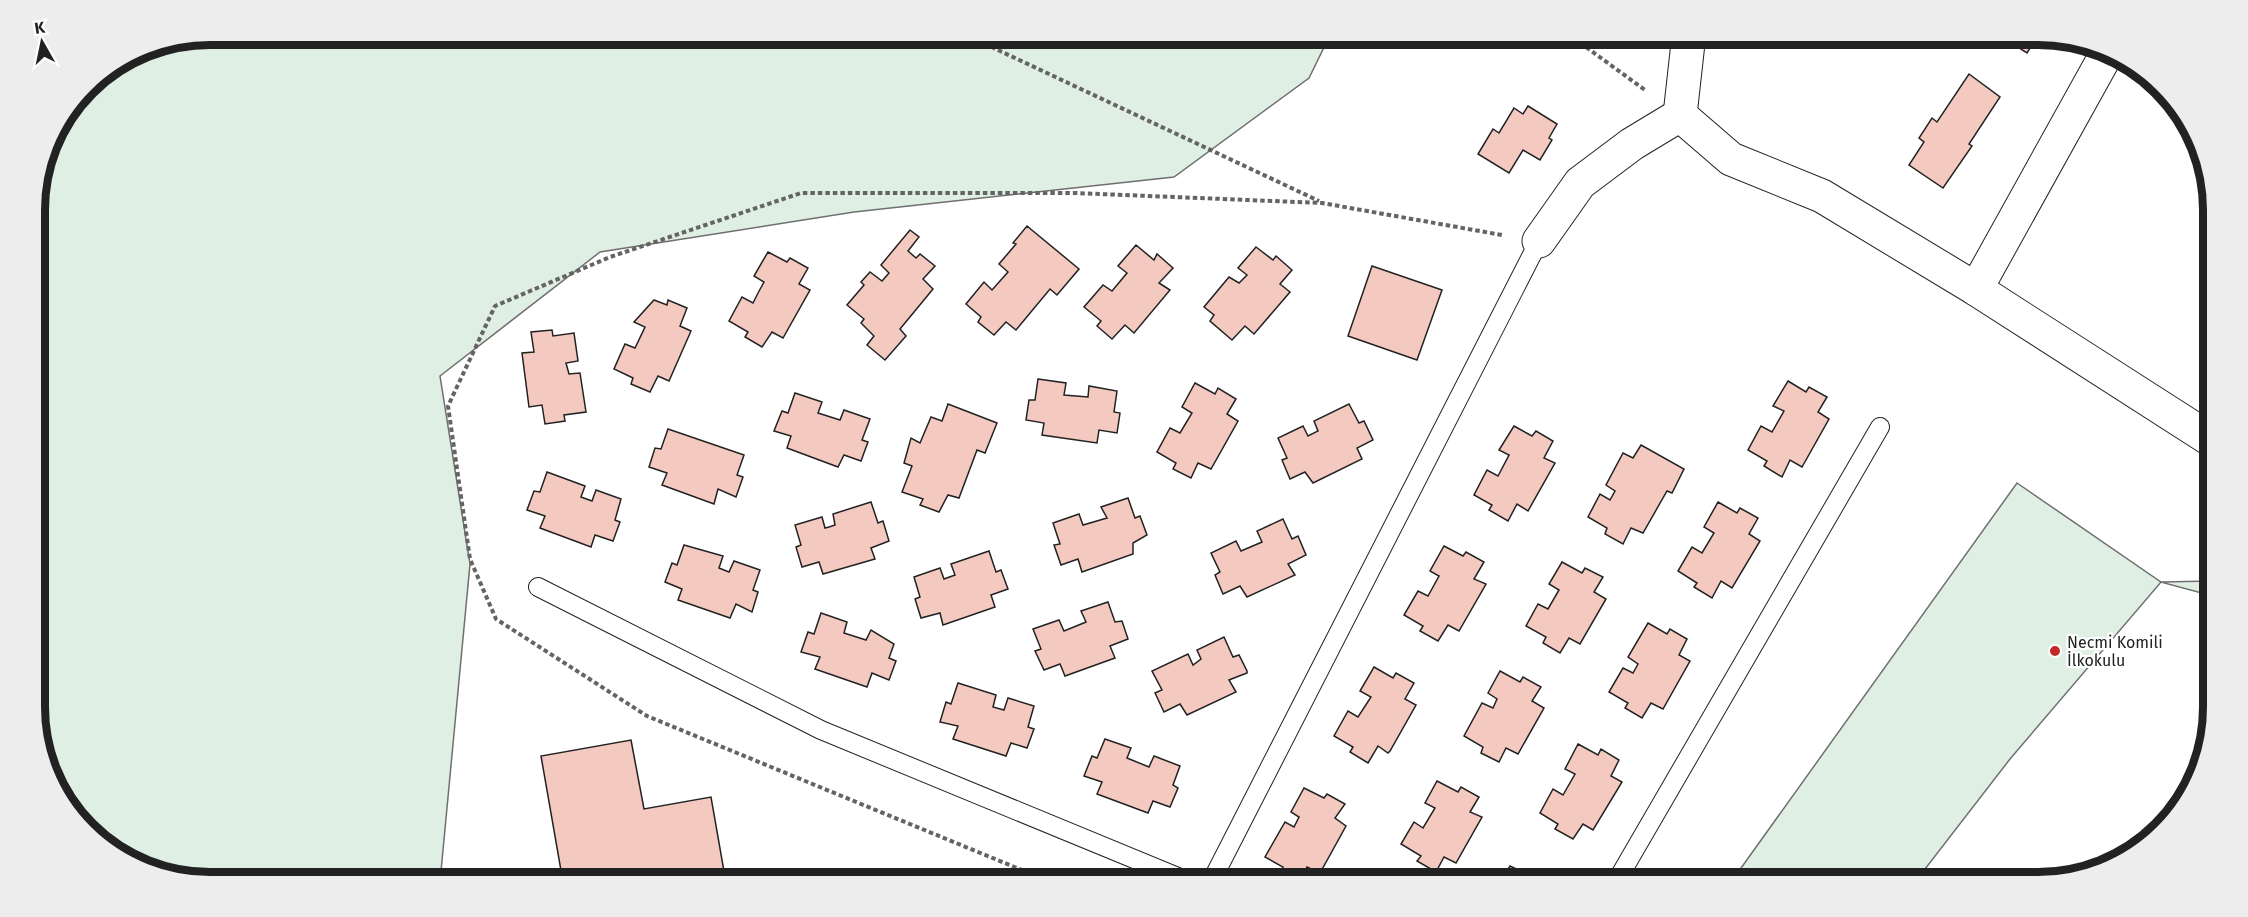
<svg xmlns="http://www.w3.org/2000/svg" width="2248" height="917" viewBox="0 0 2248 917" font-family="'Fira Sans',sans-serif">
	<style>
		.green { fill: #e0efe3; stroke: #6f6f6f; stroke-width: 1.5 }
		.building { fill: #f3c9c0; stroke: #222; stroke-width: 1.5 }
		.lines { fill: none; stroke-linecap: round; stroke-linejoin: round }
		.service-casing { stroke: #222; stroke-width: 20 }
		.minor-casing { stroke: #222; stroke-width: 35 }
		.path { stroke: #646464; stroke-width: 4; stroke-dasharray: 4.5 3; stroke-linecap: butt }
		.service { stroke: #fff; stroke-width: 18 }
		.minor { stroke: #fff; stroke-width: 33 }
		.poi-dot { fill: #c62828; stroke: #fff; stroke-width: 2 }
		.labels { text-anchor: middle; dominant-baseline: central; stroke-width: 4.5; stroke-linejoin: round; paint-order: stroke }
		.poi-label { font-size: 16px; fill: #222; stroke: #fff; text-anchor: start }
		.rim { fill: none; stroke: #222; stroke-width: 8 }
	</style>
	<rect width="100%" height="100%" fill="#fff"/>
	<g class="green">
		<path d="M210,35v-1l1120,1 -21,43 -135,99 -320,35 -254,40 -160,124 30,188 -30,318h-230l-56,-9 -76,-51 -40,-81 -3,-542 17,-66 42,-55 49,-30z"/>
		<path d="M2017,483l144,99 52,-1v15l-52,-14 -151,177 -95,123h-184z"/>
	</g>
	<g class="building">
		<path d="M1979,34h18l-4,9z"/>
		<path d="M1997,34h41v1l-11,18z"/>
		<path d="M1969,74l31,23 -31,47 3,2 -29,42 -34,-23 15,-23 -5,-4 13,-20 5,4z"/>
		<path d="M1528,106l29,18 -8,14 3,2 -12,20 -17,-10 -14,23 -31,-19 15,-25 6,4 15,-25 9,6z"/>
		<path d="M1027,226l52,43 -22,26 -7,-6 -34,41 -10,-8 -12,13 -16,-13 3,-5 -15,-13 18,-22 8,8 16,-18 -9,-8 17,-20 -3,-1z"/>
		<path d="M910,230l9,7 -11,14 8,7 4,-4 15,12 -12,13 10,10 -33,40 6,7 -21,24 -18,-15 7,-9 -13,-13 3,-4 -17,-14 17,-20 -3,-3 9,-10 12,9 7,-8 -8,-8z"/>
		<path d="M1136,245l18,15 3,-6 16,14 -14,15 11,7 -36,43 -9,-8 -13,14 -15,-13 4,-5 -17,-14 19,-22 9,6 15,-18 -9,-7z"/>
		<path d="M1256,247l17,13 3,-4 16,14 -12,14 10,8 -36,42 -9,-8 -13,14 -22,-19 4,-6 -10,-8 25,-30 10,6 8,-8 -9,-7z"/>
		<path d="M768,252l19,10 3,-4 18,10 -9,16 11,6 -27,48 -11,-6 -10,15 -17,-10 3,-5 -19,-11 13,-24 11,6 5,-10 6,-11 -10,-6z"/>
		<path d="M1372,266l70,24 -25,70 -69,-24z"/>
		<path d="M654,300l13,5 1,-5 19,8 -7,18 11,5 -22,50 -11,-5 -8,16 -19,-8 2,-6 -19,-9 11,-25 10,4 10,-21 -11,-5z"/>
		<path d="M552,330l1,6 21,-3 4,28 -12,2 3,11 11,-1 6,39 -22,3 1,6 -20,3 -3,-19 -13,2 -7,-54 12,-1 -3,-20z"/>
		<path d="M1038,379l28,4 -2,12 24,2 1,-11 28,5 -3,21 6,1 -3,20 -18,-3 -2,13 -55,-8 2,-12 -18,-3 3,-20h6z"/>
		<path d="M1788,381l18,11 3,-5 18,10 -9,15 11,7 -27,48 -12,-7 -8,17 -18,-11 3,-5 -19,-11 13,-24 11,6 12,-21 -11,-5z"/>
		<path d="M1195,383l20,11 3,-6 18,11 -9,15 11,7 -27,48 -13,-6 -7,15 -18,-9 3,-6 -19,-11 13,-24 10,5 12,-20 -10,-6z"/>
		<path d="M795,393l27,9 -4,11 22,7 4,-10 26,9 -8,21 6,2 -7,19 -17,-6 -6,12 -51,-19 4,-12 -17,-5 8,-20 6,2z"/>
		<path d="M948,404l49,19 -12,30 -8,-3 -18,48 -11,-3 -9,17 -19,-7 3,-6 -21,-7 10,-26 -8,-3 7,-25 9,5 11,-26 11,4z"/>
		<path d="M1349,404l10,19 5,-2 9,19 -16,8 5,11 -49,24 -8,-11 -15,7 -8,-19 5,-2 -9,-20 25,-12 5,10 10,-5 -4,-10z"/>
		<path d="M1514,426l18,10 4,-5 17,10 -9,17 11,5 -27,48 -11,-7 -9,17 -19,-11 3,-5 -18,-10 13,-25 11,6 11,-21 -10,-5z"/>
		<path d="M668,429l76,26 -7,20 6,2 -7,20 -18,-8 -4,15 -52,-19 5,-12 -18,-6 6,-19 6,1z"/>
		<path d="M1641,445l43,24 -12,24 -5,-2 -24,42 -12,-5 -8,16 -18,-10 2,-6 -19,-11 12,-23 10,6 5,-9 -9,-6 17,-32 10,5z"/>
		<path d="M547,472l38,14 -4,11 11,4 4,-11 25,9 -6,21 5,2 -7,19 -18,-6 -4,12 -51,-19 5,-12 -18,-6 7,-19 6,1z"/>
		<path d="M1128,498l7,20 5,-2 7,19 -14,8v11l-51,18 -4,-13 -17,6 -7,-20 6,-1 -7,-21 26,-9 4,11 24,-7 -6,-11z"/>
		<path d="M871,502l7,21 5,-2 6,20 -18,7 4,11 -52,15 -4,-12 -17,5 -6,-20 5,-2 -6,-20 27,-8 3,11 4,-1 6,-2 -2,-11z"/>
		<path d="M1718,502l19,11 3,-5 18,10 -9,16 11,7 -28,47 -11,-7 -9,17 -18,-11 3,-4 -19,-12 14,-24 10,6 12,-20 -10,-6z"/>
		<path d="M1283,519l9,20 6,-3 8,19 -18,9 7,11 -48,22 -7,-11 -17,8 -8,-19 5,-3 -9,-19 25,-12 5,10 21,-9 -5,-11z"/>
		<path d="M684,545l39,11 -4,12 10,4 5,-11 26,9 -7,20 5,2 -6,20 -16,-8 -6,14 -52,-18 4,-11 -17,-7 7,-19 5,2z"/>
		<path d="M1444,546l19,10 3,-4 18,10 -10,17 12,5 -27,47 -11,-6 -10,16 -18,-10 3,-5 -19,-11 14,-24 10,5 11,-20 -9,-5z"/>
		<path d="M989,551l7,21 5,-2 7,19 -17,6 4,12 -52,18 -3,-12 -19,5 -6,-19 5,-2 -6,-20 26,-9 4,11 11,-4 -4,-11z"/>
		<path d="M1562,562l20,11 3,-5 18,9 -9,15 12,7 -26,45 -11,-6 -9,15 -17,-10 3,-6 -20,-11 12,-22 10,5 11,-19 -10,-6z"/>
		<path d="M1108,602l7,20 7,-1 6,18 -18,7 5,12 -50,18 -5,-12 -16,6 -9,-19 6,-2 -8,-20 26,-9 5,11 22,-9 -5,-11z"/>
		<path d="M821,613l26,9 -3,11 22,7 5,-10 23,14 -5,14 7,3 -7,19 -17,-7 -5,14 -52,-18 5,-12 -19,-5 7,-20 6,2z"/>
		<path d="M1648,623l19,11 3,-5 17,10 -8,16 11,6 -27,48 -12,-6 -9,15 -17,-10 3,-5 -19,-11 14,-24 10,5 5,-9 -10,-7z"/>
		<path d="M1224,637l9,20 6,-2 8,16v2l-18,7 7,12 -49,23 -7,-11 -16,8 -9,-19 7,-3 -10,-19 36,-17 5,11 8,-6 -4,-9z"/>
		<path d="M1374,667l19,11 3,-5 18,10 -9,16 11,6 -26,46 -2,2 -10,-7 -10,17 -18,-11 3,-5 -19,-11 14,-25 10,6 13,-20 -11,-6z"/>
		<path d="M1500,671l20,11 3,-5 18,10 -9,14 12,7 -26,46 -12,-6 -7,14 -18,-9 2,-6 -19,-11 18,-33 11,5 4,-9 -9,-6z"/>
		<path d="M958,683l38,12 -3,12 11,3 4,-12 26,8 -6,21 6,2 -7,19 -16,-5 -5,13 -53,-17 5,-13 -18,-4 6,-20 5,2z"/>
		<path d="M1105,739l26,9 -4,10 22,9 5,-11 26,10 -7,19 5,3 -8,19 -17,-6 -5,12 -51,-19 5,-12 -18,-6 8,-20 5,2z"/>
		<path d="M631,740l13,69 67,-12 14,80 -32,5h-130l-22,-126z"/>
		<path d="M1578,744l20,11 3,-6 18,11 -8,16 11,6 -29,48 -10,-6 -10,15 -18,-10 3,-5 -18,-11 13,-24 10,6 12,-21 -10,-5z"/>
		<path d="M1437,781l21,11 3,-5 18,10 -9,15 12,5 -26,46 -12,-6 -8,15 -19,-11 4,-5 -20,-12 13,-22 9,6 12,-20 -10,-5z"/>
		<path d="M1304,788l20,10 3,-4 18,10 -10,14 11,8 -26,47 -13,-6 -7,15h-2l-17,-9 2,-6 -18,-10 20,-35 9,5 5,-10 -8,-5z"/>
		<path d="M1510,866l19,9 4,-4 16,9 -1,2h-48z"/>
		<path d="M907,873l18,9h-23z"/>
	</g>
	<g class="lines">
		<g class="service-casing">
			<g id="service">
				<path d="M538,587l283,143 369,152"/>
				<path d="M1211,882l328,-641"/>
				<path d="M1616,882l264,-455"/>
			</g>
		</g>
		<g class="minor-casing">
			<g id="minor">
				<path d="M1680,115l9,-81"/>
				<path d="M1539,241l41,-58 52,-39 48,-29 51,44 91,37 154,93 237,152"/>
				<path d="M1976,289l131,-236"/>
			</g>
		</g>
		<g class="path">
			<path d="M964,34l355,167"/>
			<path d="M1568,34l77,56"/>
			<path d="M1051,882l-404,-166 -151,-97 -26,-60 -22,-153 47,-100 115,-49 191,-64h274l247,10 180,32"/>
		</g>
		<use href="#service" class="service"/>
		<use href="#minor" class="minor"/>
	</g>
	<circle class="poi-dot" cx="2055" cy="651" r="6"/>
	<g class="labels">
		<g class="poi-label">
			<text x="2067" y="642">Necmi Komili<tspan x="2067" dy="18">İlkokulu</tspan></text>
		</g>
	</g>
	<path d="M0 0H2248V917H0ZM210 45H2038A165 165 0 0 1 2203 210V707A165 165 0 0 1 2038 872H210A165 165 0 0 1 45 707V210A165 165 0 0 1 210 45Z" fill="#ededed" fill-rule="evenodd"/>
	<path class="rim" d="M210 45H2038A165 165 0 0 1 2203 210V707A165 165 0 0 1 2038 872H210A165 165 0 0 1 45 707V210A165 165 0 0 1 210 45Z"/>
	<g transform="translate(42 42) rotate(351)" stroke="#ffffff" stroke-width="4.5" paint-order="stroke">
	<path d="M0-4.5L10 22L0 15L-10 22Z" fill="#222222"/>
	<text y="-9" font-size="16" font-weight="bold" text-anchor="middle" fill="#222222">K</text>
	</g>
</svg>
